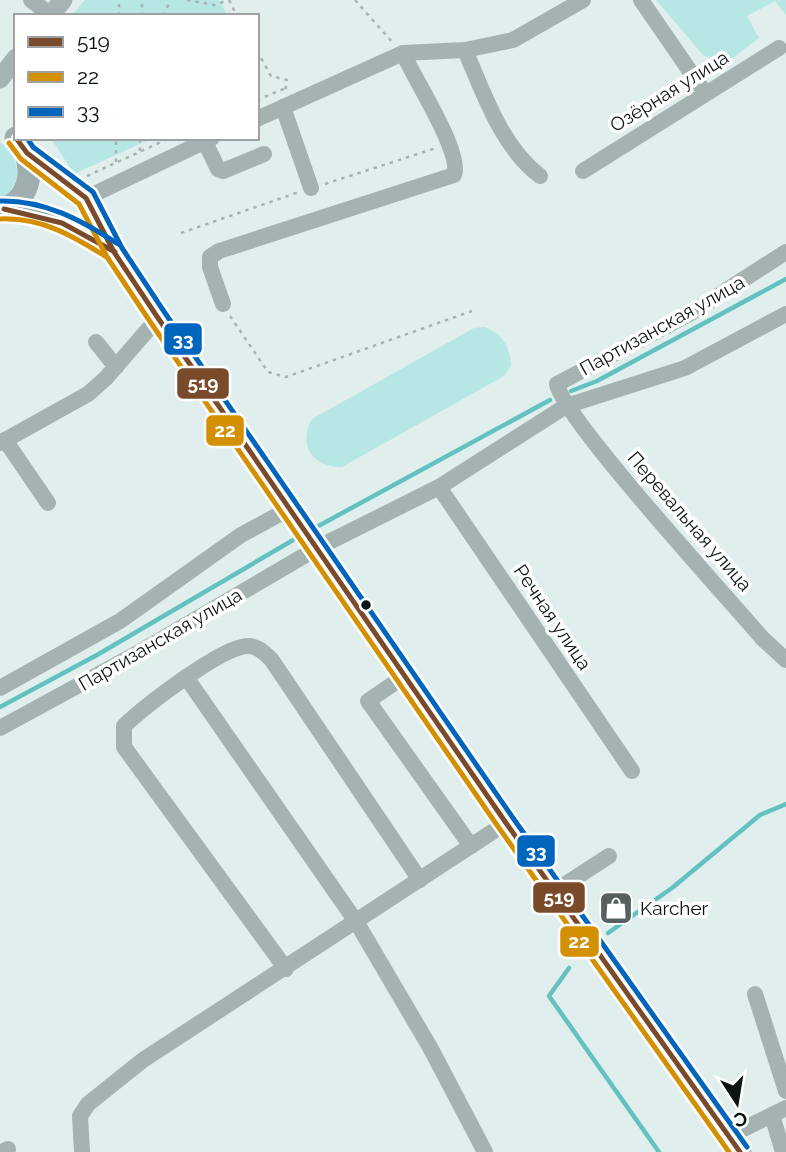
<svg xmlns="http://www.w3.org/2000/svg" width="786" height="1152" viewBox="0 0 786 1152" font-family="Raleway,sans-serif">
	<style>
		.green { fill: #b6e7e5 }
		.lines { fill: none; stroke-linecap: round; stroke-linejoin: round }
		.stream { stroke: #63c2c0; stroke-width: 4.5 }
		.path { stroke: #a7b3b3; stroke-width: 2.5; stroke-dasharray: 3.5 5; stroke-linecap: butt }
		.minor { stroke: #a4b2b2; stroke-width: 16 }
		.major { stroke: #a4b4b4; stroke-width: 19 }
		.highway { stroke: #9fafaf; stroke-width: 23 }
		.bus-1-casing { stroke: #fff; stroke-width: 10 }
		.bus-2-casing { stroke: #fff; stroke-width: 10 }
		.bus-3-casing { stroke: #fff; stroke-width: 10 }
		.bus-1 { stroke: #7a4b2a; stroke-width: 5 }
		.bus-2 { stroke: #d49003; stroke-width: 5 }
		.bus-3 { stroke: #0065bd; stroke-width: 5 }
		.bus-dot { fill: #0b1414; stroke: #fff; stroke-width: 2.5 }
		.labels { text-anchor: middle; dominant-baseline: central; stroke-width: 7; stroke-linejoin: round; paint-order: stroke }
		.street-label { font-size: 19px; fill: #0b1414; stroke: #fff }
		.poi-label { font-size: 19px; fill: #0b1414; stroke: #fff; text-anchor: start }
		.line-badge { stroke: #fff; stroke-width: 2.5 }
		.badge-label { font-size: 19px; text-anchor: middle; font-weight: bold; fill: #fff }
	</style>
	<rect width="100%" height="100%" fill="#e0eeed"/>
	<g class="green">
		<path d="M85,0h134l9,16h-157z"/>
		<path d="M656,0h130v15l-11,-14 -28,15 12,22 -29,22 -26,-4z"/>
		<path d="M51,138h102l-79,36z"/>
		<path d="M0,142c21,14 24,44 0,57z"/>
		<path d="M485,327c18,7 25,20 26,39l-7,10 -162,91c-29,0 -45,-21 -30,-48l162,-91z"/>
	</g>
	<g class="lines">
		<g class="stream">
			<path d="M571,391l26,-10 189,-102"/>
			<path d="M311,530l239,-130"/>
			<path d="M0,707l97,-52 203,-119"/>
			<path d="M608,933l64,-45 88,-73 26,-11"/>
			<path d="M569,968l-20,28 110,156"/>
		</g>
		<g class="path">
			<path d="M187,0l28,5 13,-5"/>
			<path d="M229,0l8,16"/>
			<path d="M355,0l38,43"/>
			<path d="M119,16v-16"/>
			<path d="M142,16v-16"/>
			<path d="M164,16l6,-16"/>
			<path d="M257,51l14,25 16,4 -2,12"/>
			<path d="M257,100l29,-12"/>
			<path d="M140,151v-13"/>
			<path d="M116,162v-24"/>
			<path d="M87,176l83,-38"/>
			<path d="M325,184l111,-36"/>
			<path d="M181,233l118,-41"/>
			<path d="M230,316l38,56 18,5 186,-66"/>
		</g>
		<g class="minor">
			<path d="M31,0l20,15"/>
			<path d="M641,0l64,93"/>
			<path d="M465,50c19,44 36,96 75,126"/>
			<path d="M283,107l28,81"/>
			<path d="M257,119l146,-66 62,-3 48,-10 70,-40"/>
			<path d="M205,142l13,27 5,2 41,-17"/>
			<path d="M583,171l196,-123"/>
			<path d="M86,198l126,-60"/>
			<path d="M786,252l-95,61 -134,71c5,33 173,216 205,254l24,22"/>
			<path d="M223,304l-13,-37v-10l9,-6 235,-76c9,-22 -41,-98 -51,-122"/>
			<path d="M96,342l20,25"/>
			<path d="M5,440l43,63"/>
			<path d="M0,443l88,-49 18,-16 52,-60"/>
			<path d="M439,487l193,284"/>
			<path d="M406,675l-38,26 103,145"/>
			<path d="M186,677l171,246 74,126 54,103"/>
			<path d="M0,688l120,-67 121,-86 50,-27"/>
			<path d="M0,728l145,-79 174,-102 120,-60 127,-81 119,-38 101,-54"/>
			<path d="M555,891l54,-35"/>
			<path d="M286,969l-162,-222v-21c20,-19 98,-80 124,-80 10,0 16,7 23,13l149,221"/>
			<path d="M755,994l31,97"/>
			<path d="M772,1115l11,37"/>
			<path d="M729,1136l57,-28"/>
			<path d="M2,1152l6,-3"/>
			<path d="M82,1152l-2,-36 8,-12 55,-44 363,-237"/>
		</g>
		<g class="major">
			<path d="M50,16l13,-16"/>
			<path d="M0,79l16,-21"/>
		</g>
		<g class="highway">
			<path d="M27,153l59,45 28,54 44,66 348,505 234,329"/>
			<path d="M4,209c44,7 70,16 107,41"/>
			<path d="M0,210c33,-9 37,-48 16,-72"/>
		</g>
		<g class="bus-1-casing">
			<g id="bus-1">
				<path d="M16,138l11,15 59,45 28,54 44,66 348,505 234,329"/>
				<path d="M4,209l58,14 53,29"/>
			</g>
		</g>
		<g class="bus-2-casing">
			<g id="bus-2">
				<path d="M9,143l12,16 58,45 28,53 44,66 348,505 230,324"/>
				<path d="M0,219c42,-2 75,18 108,39"/>
			</g>
		</g>
		<g class="bus-3-casing">
			<g id="bus-3">
				<path d="M27,138l6,9 60,45 29,56 43,65 348,505 234,329"/>
				<path d="M0,201c45,-1 81,19 118,43"/>
			</g>
		</g>
		<use href="#bus-1" class="bus-1"/>
		<use href="#bus-2" class="bus-2"/>
		<use href="#bus-3" class="bus-3"/>
	</g>
	<defs>
		<g id="shop-square" transform="scale(1.75)"><rect x="-9" y="-9" width="18" height="18" rx="4" fill="#566060" stroke="#fff"/><path d="M-5-2.5h2.3a2.7 3.5 0 0 1 5.4 0H5L5.5 6h-11ZM-1.5-2.5h3a1.5 2.3 0 0 0-3 0Z" fill="#fff"/></g>
	</defs>
	<g fill-rule="evenodd">
		<use href="#shop-square" x="616" y="908"/>
	</g>
	<circle class="bus-dot" cx="366" cy="605" r="6"/>
	<g class="labels">
		<g class="street-label">
			<text transform="translate(669 91) rotate(-32)">Озёрная улица</text>
			<text transform="translate(662 325) rotate(-29)">Партизанская улица</text>
			<text transform="translate(690 521) rotate(49)">Перевальная улица</text>
			<text transform="translate(553 617) rotate(56)">Речная улица</text>
			<text transform="translate(160 639) rotate(-30)">Партизанская улица</text>
		</g>
		<g class="poi-label">
			<text x="640" y="908">Karcher</text>
		</g>
	</g>
	<g class="line-badge">
		<rect x="163" y="322" width="40" height="34" rx="7" fill="#0065bd"/>
		<rect x="176" y="367" width="54" height="33" rx="7" fill="#7a4b2a"/>
		<rect x="205" y="414" width="40" height="33" rx="7" fill="#d49003"/>
		<rect x="516" y="834" width="40" height="34" rx="7" fill="#0065bd"/>
		<rect x="532" y="881" width="54" height="33" rx="7" fill="#7a4b2a"/>
		<rect x="559" y="925" width="41" height="33" rx="7" fill="#d49003"/>
	</g>
	<g class="badge-label">
		<text x="183" y="346">33</text>
		<text x="203" y="390">519</text>
		<text x="225" y="437">22</text>
		<text x="536" y="858">33</text>
		<text x="559" y="904">519</text>
		<text x="579" y="948">22</text>
	</g>
	<rect x="14" y="14" width="245" height="126" fill="#ffffff" stroke="#9da1a1" stroke-width="2"/>
	<rect x="28" y="37" width="35" height="10" fill="#7a4b2a" stroke="#9da1a1" stroke-width="2"/>
	<text x="77" y="49" font-size="21" fill="#0b1414">519</text>
	<rect x="28" y="72" width="35" height="10" fill="#d49003" stroke="#9da1a1" stroke-width="2"/>
	<text x="77" y="84" font-size="21" fill="#0b1414">22</text>
	<rect x="28" y="107" width="35" height="10" fill="#0065bd" stroke="#9da1a1" stroke-width="2"/>
	<text x="77" y="119" font-size="21" fill="#0b1414">33</text>
	<g transform="translate(737 1103) rotate(168)" stroke="#ffffff" stroke-width="5" paint-order="stroke">
	<path d="M0-5L12 26L0 18L-12 26Z" fill="#0b1414"/>
	<text y="-10" font-size="19" font-weight="bold" text-anchor="middle" fill="#0b1414">С</text>
	</g>
</svg>
